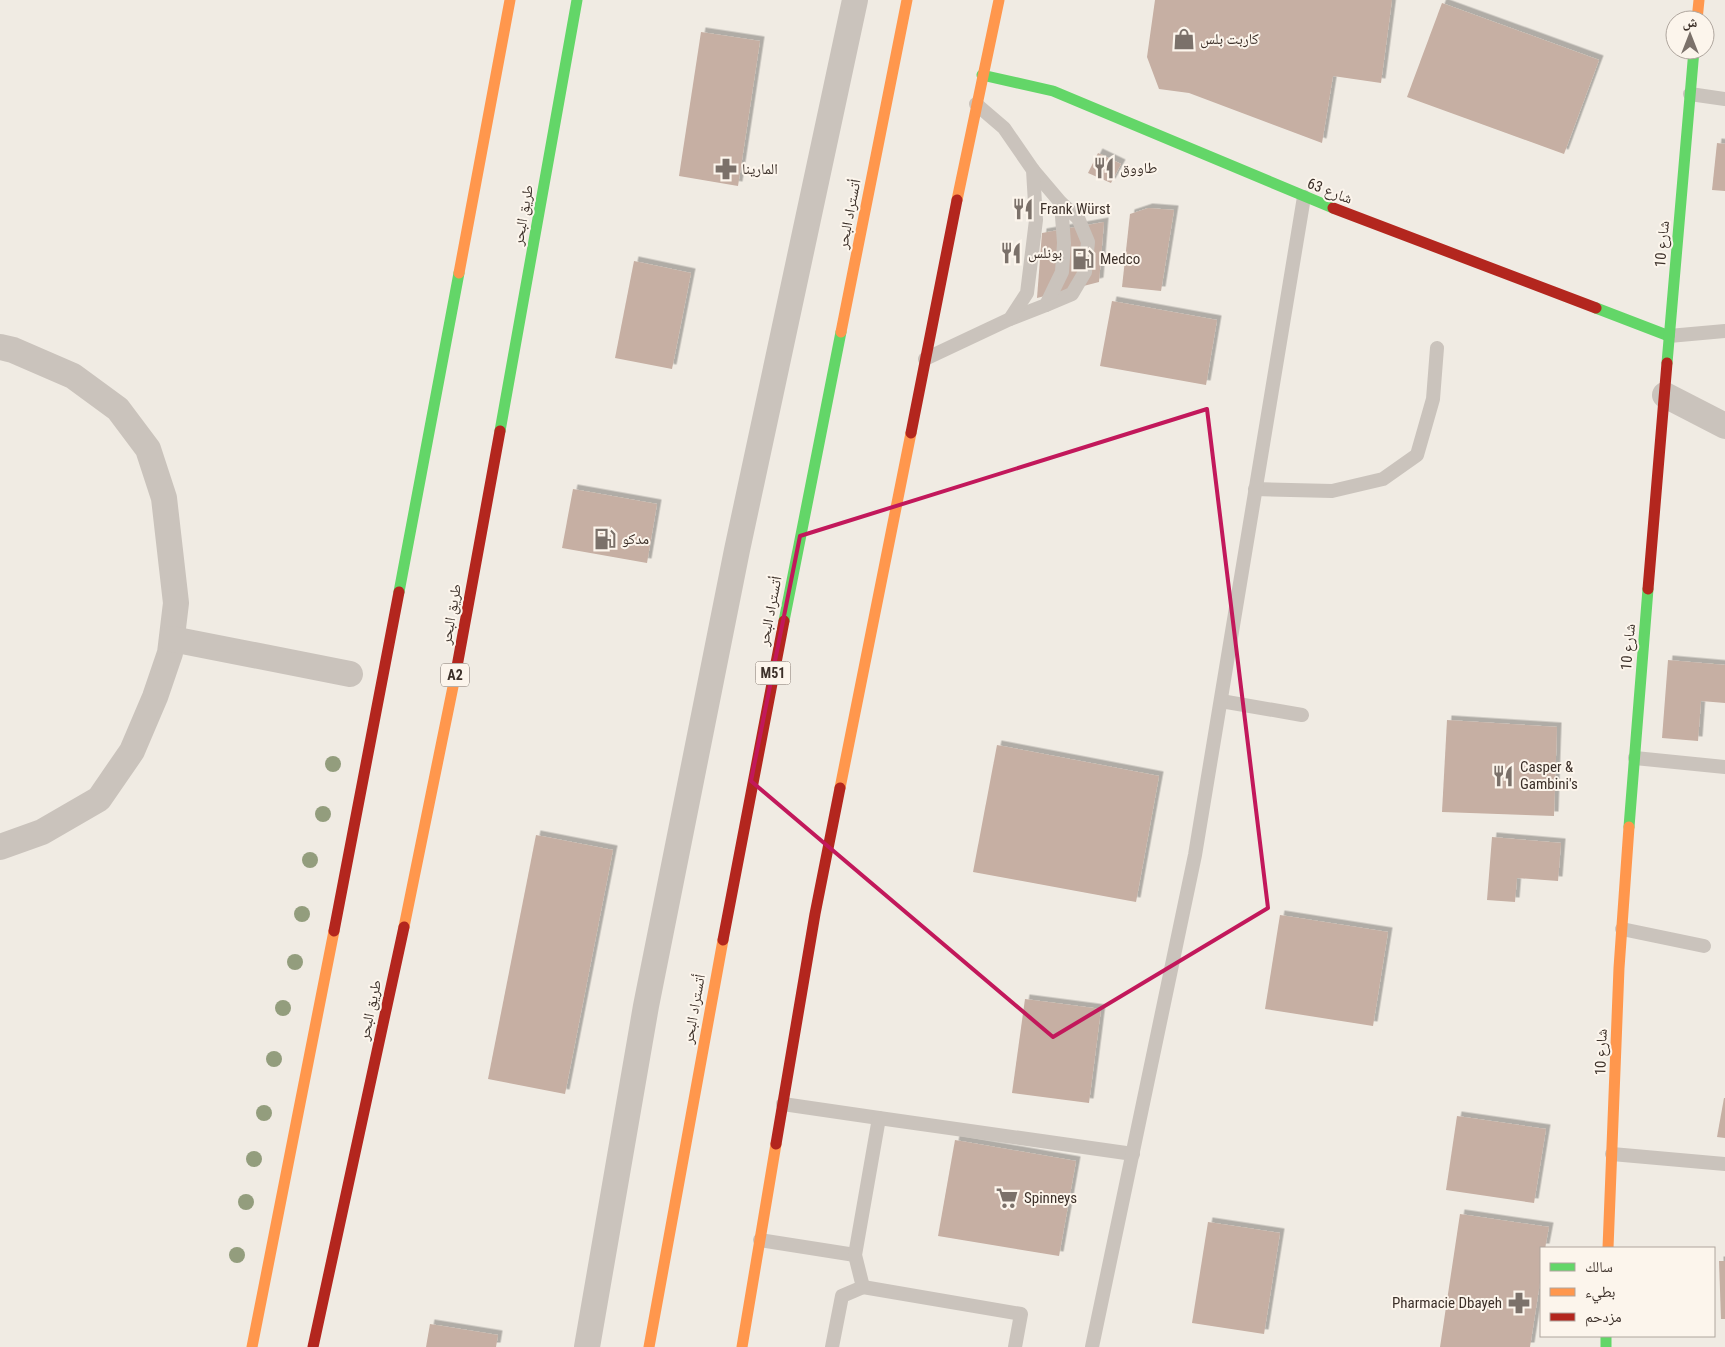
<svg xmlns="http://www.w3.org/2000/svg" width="1725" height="1347" viewBox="0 0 1725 1347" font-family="'Roboto Condensed','Noto Naskh Arabic',sans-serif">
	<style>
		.building { fill: #c6afa3; filter: url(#shadow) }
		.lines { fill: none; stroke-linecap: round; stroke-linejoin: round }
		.lane { stroke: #cac3bc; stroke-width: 14 }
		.street { stroke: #cac3bc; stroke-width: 26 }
		.fast { stroke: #63d668; stroke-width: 11 }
		.slow { stroke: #ff974d; stroke-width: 11 }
		.jam { stroke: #b3261e; stroke-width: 11 }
		.tree { fill: #939d7d }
		.marked { fill: none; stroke: #c2185b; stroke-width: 4; stroke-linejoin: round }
		.labels { text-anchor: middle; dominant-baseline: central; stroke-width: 4; stroke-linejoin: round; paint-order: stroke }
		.shield { fill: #fcf5ec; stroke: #766b64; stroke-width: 1 }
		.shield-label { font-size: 14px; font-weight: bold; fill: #3c3029 }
		.poi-label { font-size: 15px; fill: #3c3029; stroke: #fcf5ec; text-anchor: start }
		.street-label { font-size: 15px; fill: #3c3029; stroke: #fcf5ec }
	</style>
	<defs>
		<filter id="shadow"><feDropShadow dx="4.5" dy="-4.5" stdDeviation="0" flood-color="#0004"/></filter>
	</defs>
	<rect width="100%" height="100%" fill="#f0ebe3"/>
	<g class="building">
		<path d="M1155,0h237l-11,83 -48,-7 -11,67 -133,-50 -30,-4 -12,-32z"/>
		<path d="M1442,3l157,57 -35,94 -157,-57z"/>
		<path d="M701,32l59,9 -22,145 -59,-10z"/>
		<path d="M1717,143l8,1v47l-13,-1z"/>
		<path d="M1098,153l23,11 -10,19 -23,-10z"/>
		<path d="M1148,208l26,2 -13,81 -39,-4 8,-73z"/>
		<path d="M1104,222l-5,60 -62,16 5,-65z"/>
		<path d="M634,261l57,12 -19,96 -57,-11z"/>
		<path d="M1112,301l105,19 -11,65 -106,-19z"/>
		<path d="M573,489l84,15 -10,59 -85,-15z"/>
		<path d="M1668,660l57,5v38l-24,-2 -3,40 -36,-3z"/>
		<path d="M1447,720l110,7 -3,89 -112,-4z"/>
		<path d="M997,745l162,31 -23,126 -163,-30z"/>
		<path d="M536,835l77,15 -48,244 -77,-15z"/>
		<path d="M1492,837l69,6 -3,38 -41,-3 -2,24 -28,-2z"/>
		<path d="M1280,915l108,17 -15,94 -108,-17z"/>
		<path d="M1025,999l76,10 -12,94 -77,-10z"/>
		<path d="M1724,1098h1v40l-8,-1z"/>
		<path d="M1457,1116l89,13 -12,74 -88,-13z"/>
		<path d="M955,1140l121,21 -17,95 -121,-20z"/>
		<path d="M1460,1214l89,13 -4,21h-4v28l-11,71h-90z"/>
		<path d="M1208,1222l72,11 -16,101 -72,-11z"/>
		<path d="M1719,1261h6v58h-4z"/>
		<path d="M430,1324l68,11 -2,12h-70z"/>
	</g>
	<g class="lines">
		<g class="lane">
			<path d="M1690,94l35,5"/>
			<path d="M1046,305l26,-11 13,-22 3,-30 -10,-24 -17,-15"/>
			<path d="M1010,319l36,-14 16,-33 2,-29 -3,-40 -28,-33"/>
			<path d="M1669,336l56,-5"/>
			<path d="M925,359l85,-40 17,-26 9,-73 -3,-50 -29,-42 -28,-24"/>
			<path d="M1255,489l77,2 51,-12 34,-24 16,-56 4,-51"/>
			<path d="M1221,701l81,14"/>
			<path d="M1635,758l90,9"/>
			<path d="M1622,929l82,17"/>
			<path d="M783,1104l96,14"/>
			<path d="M1612,1154l113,10"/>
			<path d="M760,1240l95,15"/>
			<path d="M863,1287l158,27 -6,33"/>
			<path d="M832,1347l10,-51 21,-9 -8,-32 24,-137 254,36"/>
			<path d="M1092,1347l103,-492 109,-658"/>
		</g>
		<g class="street">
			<path d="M0,347l13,3 60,26 45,33 30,40 16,49 12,105 -6,50 -15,44 -23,54 -33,48 -57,33 -42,15"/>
			<path d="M1665,395l60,31"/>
			<path d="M172,639l178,35"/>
			<path d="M587,1347l59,-341 91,-456 118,-550"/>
		</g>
		<g class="fast">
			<path d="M982,75l71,16 280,117"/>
			<path d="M1596,308l73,28"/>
			<path d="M1667,363l27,-313"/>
			<path d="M500,431l77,-431"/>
			<path d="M399,592l60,-319"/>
			<path d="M784,621l57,-289"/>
			<path d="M1629,827l19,-238"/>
			<path d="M1606,1336v11"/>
		</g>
		<g class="slow">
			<path d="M1697,20l2,-20"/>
			<path d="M957,200l42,-200"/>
			<path d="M459,273l51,-273"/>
			<path d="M841,332l66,-332"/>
			<path d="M840,788l71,-355"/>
			<path d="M404,927l52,-255"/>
			<path d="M1608,1248l11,-280 10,-141"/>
			<path d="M252,1347l82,-416"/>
			<path d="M649,1347l74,-407"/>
			<path d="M742,1347l34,-203"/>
		</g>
		<g class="jam">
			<path d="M1333,208l263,100"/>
			<path d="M911,433l46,-233"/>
			<path d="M1648,589l19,-226"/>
			<path d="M456,672l44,-241"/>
			<path d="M334,931l65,-339"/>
			<path d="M723,940l61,-319"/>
			<path d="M776,1144l39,-230 25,-126"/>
			<path d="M313,1347l91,-420"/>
		</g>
	</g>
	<g class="tree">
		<circle cx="333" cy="764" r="8"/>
		<circle cx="323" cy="814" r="8"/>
		<circle cx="310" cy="860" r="8"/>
		<circle cx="302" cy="914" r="8"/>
		<circle cx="295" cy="962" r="8"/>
		<circle cx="283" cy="1008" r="8"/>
		<circle cx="274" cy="1059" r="8"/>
		<circle cx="264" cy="1113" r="8"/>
		<circle cx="254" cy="1159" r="8"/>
		<circle cx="246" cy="1202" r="8"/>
		<circle cx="237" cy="1255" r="8"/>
	</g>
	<path class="marked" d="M1207,409l61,499 -215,129 -302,-256 49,-245z"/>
	<defs>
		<g id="shop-bare" transform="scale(1.725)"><path d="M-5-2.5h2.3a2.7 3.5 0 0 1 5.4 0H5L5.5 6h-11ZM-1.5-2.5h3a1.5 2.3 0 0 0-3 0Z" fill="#7b716a" stroke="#fcf5ec" stroke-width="2.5" paint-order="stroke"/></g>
		<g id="restaurant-bare" transform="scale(1.725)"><path d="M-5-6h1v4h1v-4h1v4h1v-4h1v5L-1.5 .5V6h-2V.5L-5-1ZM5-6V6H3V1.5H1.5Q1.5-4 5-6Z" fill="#7b716a" stroke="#fcf5ec" stroke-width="2.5" paint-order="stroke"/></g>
		<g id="pharmacy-bare" transform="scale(1.725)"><path d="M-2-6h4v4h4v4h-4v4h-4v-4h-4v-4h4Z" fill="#7b716a" stroke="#fcf5ec" stroke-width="2.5" paint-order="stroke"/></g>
		<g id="fuel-bare" transform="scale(1.725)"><path d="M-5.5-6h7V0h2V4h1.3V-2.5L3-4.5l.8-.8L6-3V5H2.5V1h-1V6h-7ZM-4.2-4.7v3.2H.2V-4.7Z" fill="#7b716a" stroke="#fcf5ec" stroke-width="2.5" paint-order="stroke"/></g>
		<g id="supermarket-bare" transform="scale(1.725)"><path d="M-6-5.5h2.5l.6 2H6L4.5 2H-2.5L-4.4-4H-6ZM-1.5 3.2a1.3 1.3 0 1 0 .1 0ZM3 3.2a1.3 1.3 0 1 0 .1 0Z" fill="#7b716a" stroke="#fcf5ec" stroke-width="2.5" paint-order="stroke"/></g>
	</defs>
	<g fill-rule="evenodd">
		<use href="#shop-bare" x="1184" y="39"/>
		<use href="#restaurant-bare" x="1104" y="168"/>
		<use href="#pharmacy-bare" x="726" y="169"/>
		<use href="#restaurant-bare" x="1023" y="209"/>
		<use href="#restaurant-bare" x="1011" y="253"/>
		<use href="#fuel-bare" x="1083" y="259"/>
		<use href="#fuel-bare" x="605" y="539"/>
		<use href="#restaurant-bare" x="1503" y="776"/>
		<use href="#supermarket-bare" x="1007" y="1198"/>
		<use href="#pharmacy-bare" x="1519" y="1303"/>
	</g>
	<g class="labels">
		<g class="shield">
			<rect x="755.5" y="661.5" width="35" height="23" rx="4"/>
			<rect x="441" y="663.5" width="28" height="23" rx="4"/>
		</g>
		<g class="shield-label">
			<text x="773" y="673">M51</text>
			<text x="455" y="675">A2</text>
		</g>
		<g class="poi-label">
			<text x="1200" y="39">كاربت بلس</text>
			<text x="1120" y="168">طاووق</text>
			<text x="742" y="169">المارينا</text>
			<text x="1040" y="209">Frank Würst</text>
			<text x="1028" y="253">بونلس</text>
			<text x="1100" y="259">Medco</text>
			<text x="622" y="539">مدكو</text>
			<text x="1520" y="767">Casper &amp;<tspan x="1520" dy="17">Gambini's</tspan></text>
			<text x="1024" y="1198">Spinneys</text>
			<text x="1502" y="1303" text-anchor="end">Pharmacie Dbayeh</text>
		</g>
		<g class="street-label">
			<text transform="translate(1330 191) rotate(21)">شارع 63</text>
			<text transform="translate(849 214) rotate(-79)">أتستراد البحر</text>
			<text transform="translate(523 215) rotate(-80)">طريق البحر</text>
			<text transform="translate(1662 244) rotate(-85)">شارع 10</text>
			<text transform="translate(770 611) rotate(-79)">أتستراد البحر</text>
			<text transform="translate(451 614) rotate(-80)">طريق البحر</text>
			<text transform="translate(1628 647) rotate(-85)">شارع 10</text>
			<text transform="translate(694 1009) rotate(-80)">أتستراد البحر</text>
			<text transform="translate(370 1010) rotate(-78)">طريق البحر</text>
			<text transform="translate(1601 1052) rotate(-88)">شارع 10</text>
		</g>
	</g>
	<rect x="1540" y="1247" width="175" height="90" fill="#fcf5ec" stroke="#afa69e"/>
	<rect x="1550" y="1263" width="25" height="8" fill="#63d668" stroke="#afa69e"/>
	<text x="1585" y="1272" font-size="15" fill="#3c3029">سالك</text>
	<rect x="1550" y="1288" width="25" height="8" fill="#ff974d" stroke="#afa69e"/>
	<text x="1585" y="1297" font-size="15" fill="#3c3029">بطيء</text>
	<rect x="1550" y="1313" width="25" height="8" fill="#b3261e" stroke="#afa69e"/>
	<text x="1585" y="1322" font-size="15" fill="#3c3029">مزدحم</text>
	<g transform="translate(1690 35)"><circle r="24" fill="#fcf5ec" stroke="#afa69e"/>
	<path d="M0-4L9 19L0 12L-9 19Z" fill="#7b716a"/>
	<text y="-8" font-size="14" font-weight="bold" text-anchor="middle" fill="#3c3029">ش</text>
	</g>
</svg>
